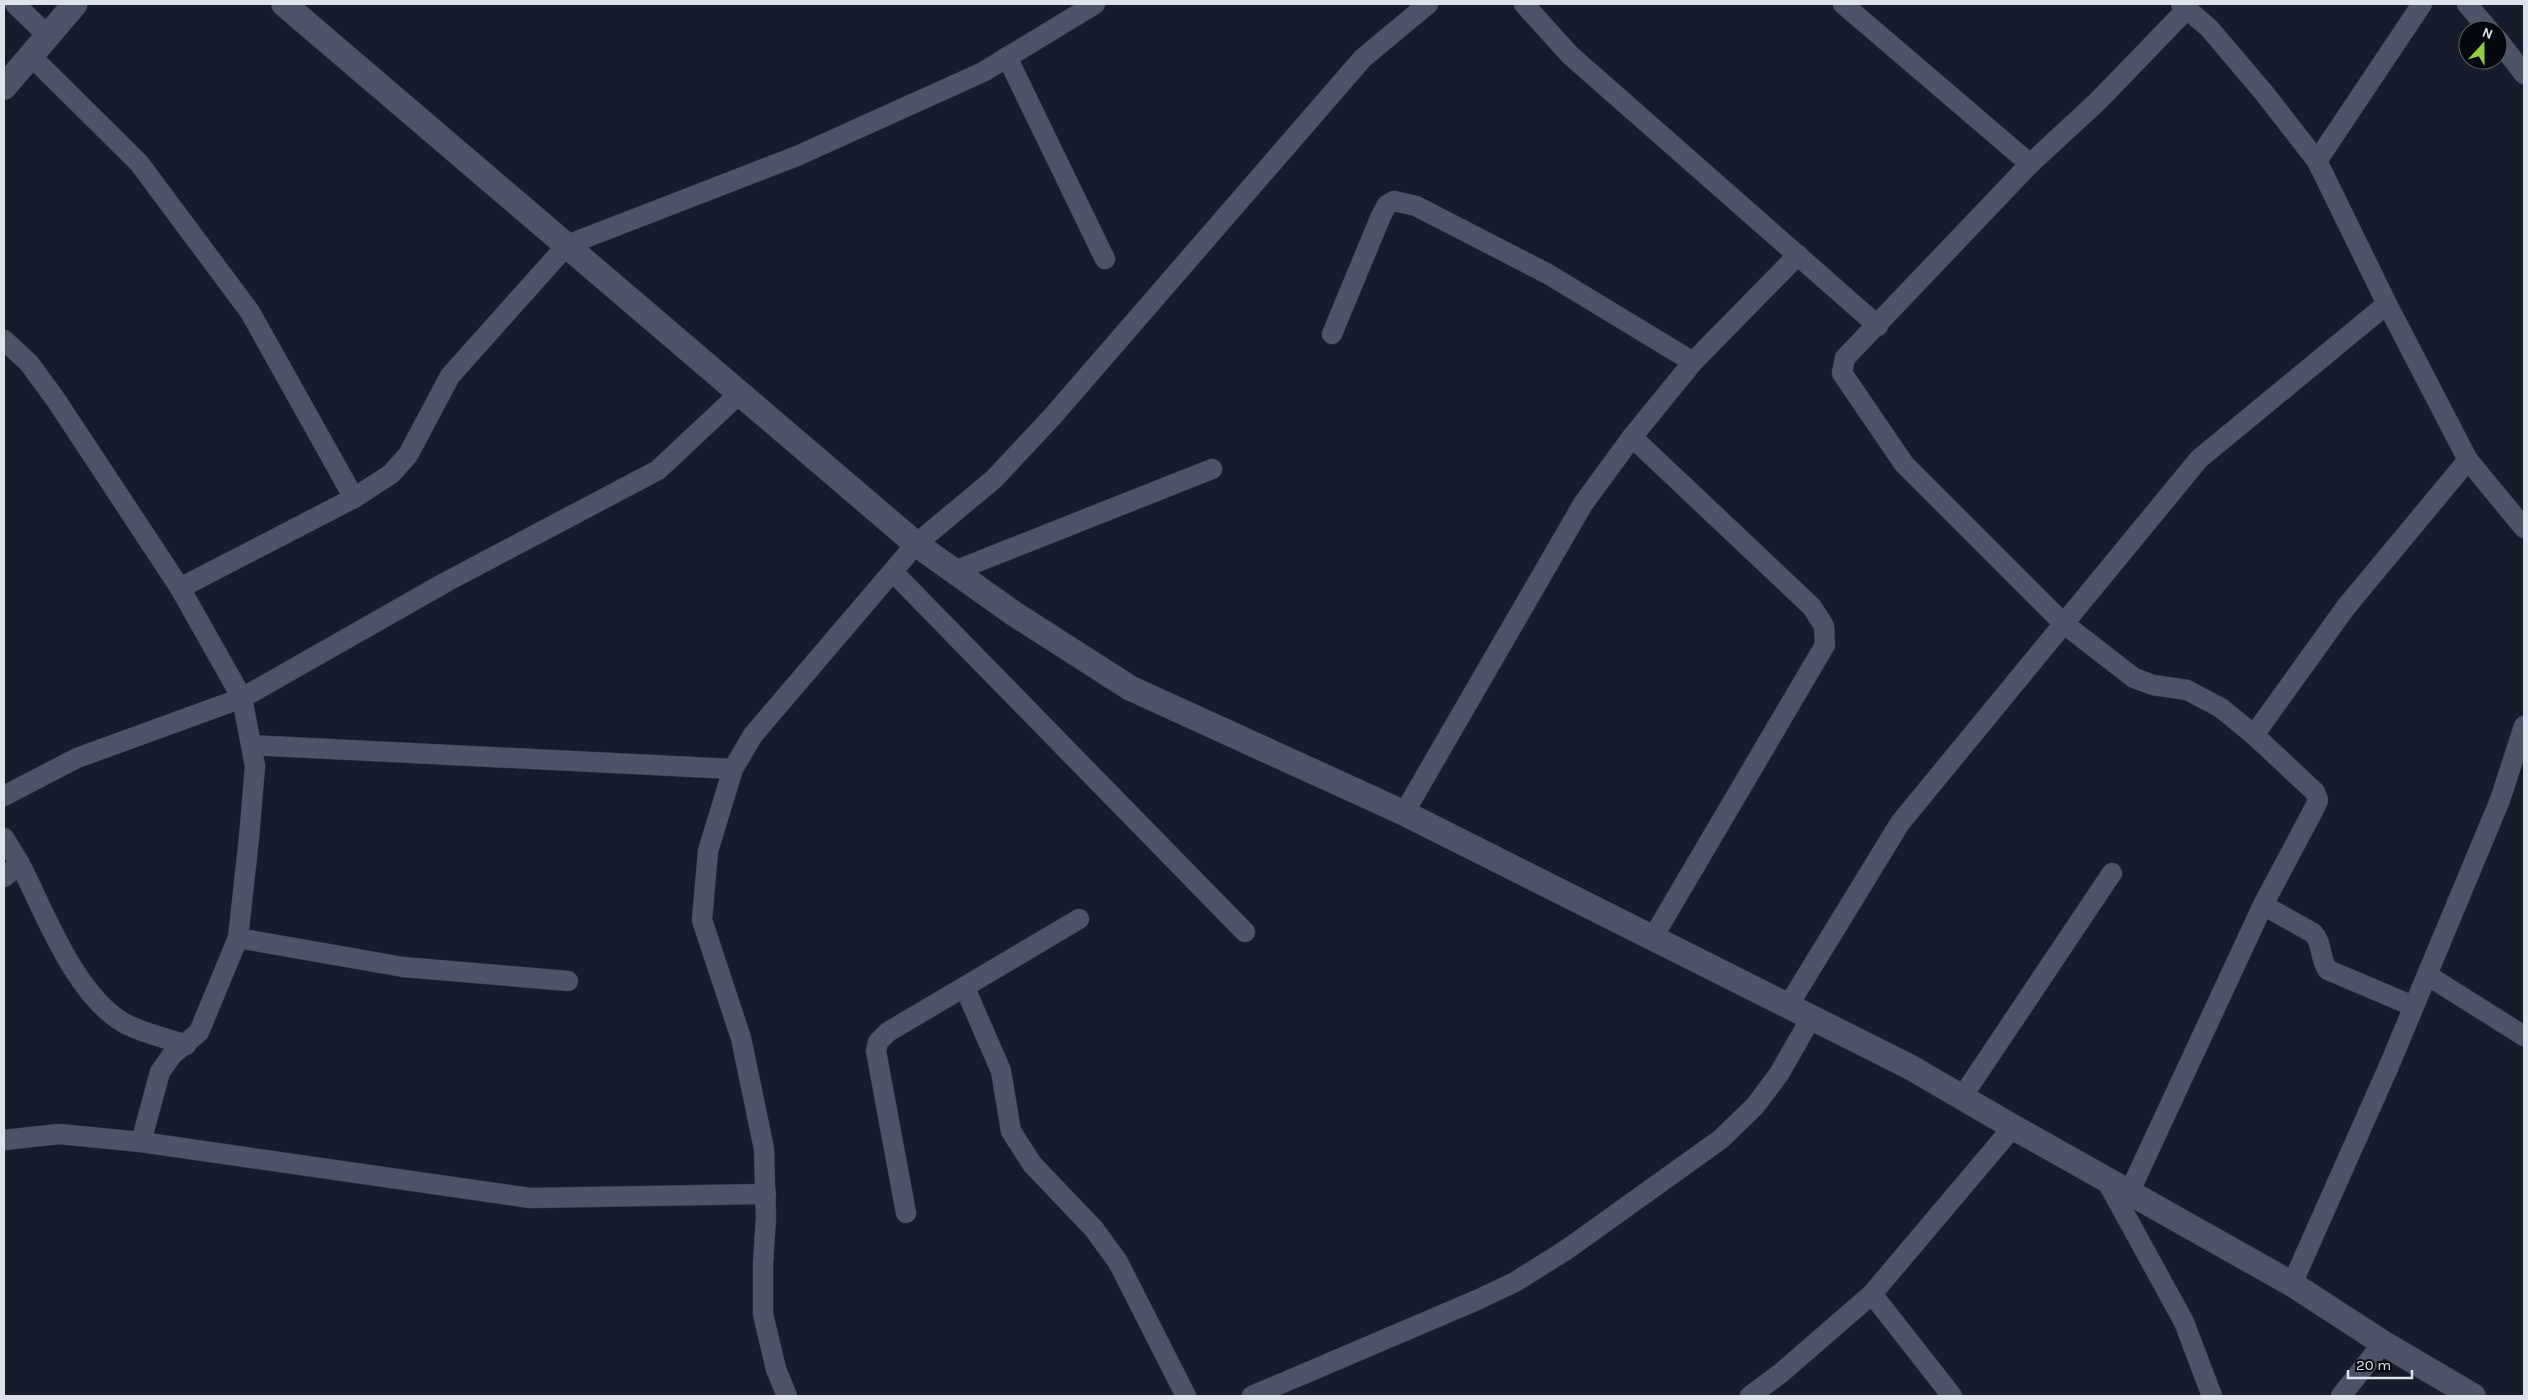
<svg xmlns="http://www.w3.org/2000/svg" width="2528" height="1400" viewBox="0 0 2528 1400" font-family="Karla,sans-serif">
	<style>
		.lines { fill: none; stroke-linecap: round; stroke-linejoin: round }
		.minor-casing { stroke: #343644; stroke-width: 21 }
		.tertiary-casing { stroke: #343644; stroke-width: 26 }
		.minor { stroke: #4d5467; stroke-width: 20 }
		.tertiary { stroke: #4d5467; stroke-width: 25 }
	</style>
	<rect width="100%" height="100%" fill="#171c2c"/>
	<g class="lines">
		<g class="minor-casing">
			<g id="minor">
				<path d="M15,4l32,31"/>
				<path d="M1524,4l46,51 308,271"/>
				<path d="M1843,4l187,160"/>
				<path d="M2181,4l28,24 56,66 52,67 70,143 81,156 56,68"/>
				<path d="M2467,4l22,26"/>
				<path d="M2498,40l26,34"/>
				<path d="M30,55l109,108 111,149 104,186"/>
				<path d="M1007,57l98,202"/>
				<path d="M2317,161l105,-157"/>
				<path d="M1332,334l49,-118 6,-11 7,-4 22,5 132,68 145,88"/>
				<path d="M4,340l25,23 27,37 124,188 62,110 13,68 -6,72 -11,100 -39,94 -27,23 -12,17 -19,70"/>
				<path d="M1632,437l180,170 12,19 1,19 -173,294"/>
				<path d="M893,572l352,360"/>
				<path d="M952,572l260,-103"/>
				<path d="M180,588l174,-90 37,-24 17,-19 42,-79 117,-131 230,-89 186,-84 112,-68"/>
				<path d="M2254,735l92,-128 122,-147"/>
				<path d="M251,745l482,24"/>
				<path d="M4,796l73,-38 165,-60 204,-116 212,-112 81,-76"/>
				<path d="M1404,813l179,-309 49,-67 61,-75 105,-107"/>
				<path d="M4,838l16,26 -16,13"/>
				<path d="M20,864c25,49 55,131 104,159 18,10 42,15 62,22"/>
				<path d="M2263,905l50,28c10,10 6,25 15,37l85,36"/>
				<path d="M238,938l165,29 165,14"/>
				<path d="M2427,975l97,61"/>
				<path d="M965,988l36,83 10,60 21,33 62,65 24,33 68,134"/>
				<path d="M1788,1006l112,-183 299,-364 188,-155"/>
				<path d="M1962,1097l150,-224"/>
				<path d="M4,1140l55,-6 82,8 389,56 236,-4"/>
				<path d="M2105,1178l79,144 28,74"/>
				<path d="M2129,1193l134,-288 51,-96 4,-9 -3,-8 -61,-57 -33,-27 -34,-18 -34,-5 -19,-7 -71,-55 -159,-159 -62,-91 3,-15 185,-194 67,-62 90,-93"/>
				<path d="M906,1213l-30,-162 2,-9 10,-10 191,-113"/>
				<path d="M2292,1284l97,-218 111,-266 24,-74"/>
				<path d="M1872,1294l80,102"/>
				<path d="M787,1396l-11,-27 -13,-55v-51l3,-45 -2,-69 -23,-111 -39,-118 6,-69 25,-82 20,-34 163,-191 78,-65 58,-62 311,-359 65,-54"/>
				<path d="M1252,1396l225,-96 38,-18 51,-32 155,-111 34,-33 24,-32 32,-56"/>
				<path d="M1750,1396l31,-23 91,-79 141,-167"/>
				<path d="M2341,1396l42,-53"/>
			</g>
		</g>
		<g class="tertiary-casing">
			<g id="tertiary">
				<path d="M284,4l632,540 97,69 117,75 274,125 506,254 103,60 279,157 91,59 90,53"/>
				<path d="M4,87l71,-83"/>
			</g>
		</g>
		<use href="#minor" class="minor"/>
		<use href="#tertiary" class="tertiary"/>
	</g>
	<rect width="2528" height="1400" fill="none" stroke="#dee2ed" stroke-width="10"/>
	<g transform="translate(2483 45) rotate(21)"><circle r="24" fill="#05070e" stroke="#5c5f67"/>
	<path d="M0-4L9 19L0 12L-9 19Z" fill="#90cd40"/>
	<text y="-8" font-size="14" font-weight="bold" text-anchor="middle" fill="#dee2ed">N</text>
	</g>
	<path d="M2348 1370v8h64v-8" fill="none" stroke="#dee2ed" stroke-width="2.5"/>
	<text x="2356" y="1370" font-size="15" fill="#dee2ed" stroke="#05070e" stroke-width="4" paint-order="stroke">20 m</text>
</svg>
